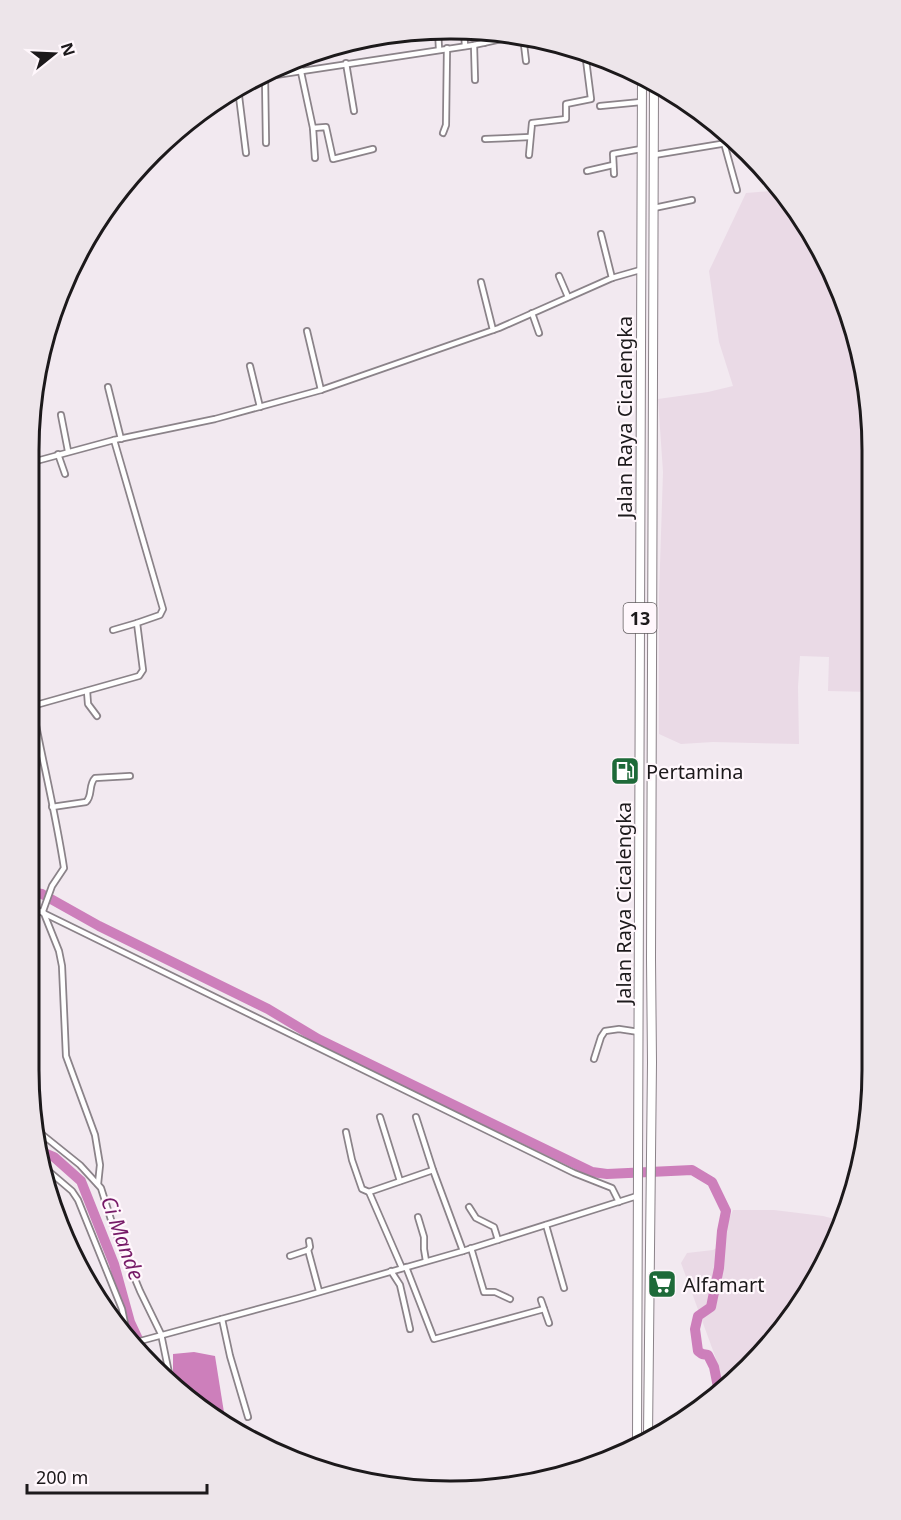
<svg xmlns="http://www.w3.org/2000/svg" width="901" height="1520" viewBox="0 0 901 1520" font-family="'Noto Sans',sans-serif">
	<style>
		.built { fill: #eadae6 }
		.water { fill: #cd7fbb }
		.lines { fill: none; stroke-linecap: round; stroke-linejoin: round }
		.river { stroke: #cd7fbb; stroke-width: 10 }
		.minor-casing { stroke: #8b8389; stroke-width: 8 }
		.trunk-casing { stroke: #8b8389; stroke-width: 10 }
		.minor { stroke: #fff; stroke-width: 4.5 }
		.trunk { stroke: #fff; stroke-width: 8 }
		.labels { text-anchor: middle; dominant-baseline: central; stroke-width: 4.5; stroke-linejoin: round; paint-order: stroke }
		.shield { fill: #fff7fc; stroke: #605c5e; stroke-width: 1.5 }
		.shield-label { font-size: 18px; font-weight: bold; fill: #1c191b }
		.street-label { font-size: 20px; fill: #1c191b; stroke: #fff7fc }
		.poi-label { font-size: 20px; fill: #1c191b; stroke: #fff7fc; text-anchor: start }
		.water-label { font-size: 21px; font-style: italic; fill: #761a67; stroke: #fff7fc }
		.rim { fill: none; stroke: #1c191b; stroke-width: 3 }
	</style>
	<rect width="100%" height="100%" fill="#f2e9f0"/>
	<g class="built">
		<path d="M781,190l35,50 34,75 22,108v269l-44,-1 1,-34 -29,-1 -2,31 1,57 -86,-2 -32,2 -22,-10v-138l4,-124 -5,-73 50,-7 25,-6 -14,-44 -10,-71 37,-78z"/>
		<path d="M733,1210h41l49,6 19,5 -41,83 -78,84 -8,-32 -34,-93 6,-10 26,-3 13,-7 1,-19z"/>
	</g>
	<path class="water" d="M194,1352l21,4 11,69 -10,-5 -43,-40v-26z"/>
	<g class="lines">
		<g class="river">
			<path d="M29,892l13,2 57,32 169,83 50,30 274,133 15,2 85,-4 20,12 14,29 -4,20 -3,37 -8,39 -13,9 -3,13 3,22 4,3 6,1 6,12 5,25"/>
			<path d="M42,1152l12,5 27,24 33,83 16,58 15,32"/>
		</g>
		<g class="minor-casing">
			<g id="minor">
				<path d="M438,30l1,19"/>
				<path d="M464,30l1,16"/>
				<path d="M523,36l3,25"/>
				<path d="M484,43v-11"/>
				<path d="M474,45l1,35"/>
				<path d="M298,58l15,70 2,30"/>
				<path d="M346,63l8,48"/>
				<path d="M265,77l1,66"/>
				<path d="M256,78l218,-33 46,-10"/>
				<path d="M238,88l8,65"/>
				<path d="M600,106l41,-4"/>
				<path d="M313,128l13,-1 7,32 40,-10"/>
				<path d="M443,133l3,-8 1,-77"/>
				<path d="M485,139l45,-2"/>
				<path d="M724,143l13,47"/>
				<path d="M529,155l3,-32 34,-4v-15l25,-5 -6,-47"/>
				<path d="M654,155l79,-13"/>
				<path d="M587,171l26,-6"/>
				<path d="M614,174l-1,-20 28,-5"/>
				<path d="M654,208l38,-8"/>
				<path d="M601,234l11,44"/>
				<path d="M559,276l9,21"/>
				<path d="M481,282l12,48"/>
				<path d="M532,313l7,20"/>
				<path d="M307,331l14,59"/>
				<path d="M250,366l10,41"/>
				<path d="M108,387l13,52"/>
				<path d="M61,415l7,36"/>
				<path d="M29,444l5,17"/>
				<path d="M58,454l7,20"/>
				<path d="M29,463l85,-23 101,-21 106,-29 178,-62 113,-50 28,-8"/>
				<path d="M29,488l3,12"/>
				<path d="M113,630l24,-7"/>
				<path d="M87,691l1,13 9,12"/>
				<path d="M52,807l34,-5c7,-6 2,-17 9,-24l35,-2"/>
				<path d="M29,906l545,267 38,15 7,14"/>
				<path d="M594,1059l7,-22 4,-6 14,-2 20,3"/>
				<path d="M380,1117l20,64"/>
				<path d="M416,1117l17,53 30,81"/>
				<path d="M39,1132l41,33 21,23 12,38 27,65 21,43 9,44"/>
				<path d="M346,1132l6,28 10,29 7,3 33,76"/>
				<path d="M45,1168l27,23 6,9 44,109 6,29"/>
				<path d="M98,1184l2,-19 -5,-30 -29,-79 -4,-90 -3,-15 -16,-40 9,-25 12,-18c-8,-53 -21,-105 -31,-158l3,-5 103,-29 4,-6 -6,-47 23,-8 3,-6 -49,-169"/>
				<path d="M369,1192l64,-22"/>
				<path d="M469,1207l7,11 18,9 4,13"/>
				<path d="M418,1217l6,20v12l2,12"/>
				<path d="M546,1225l18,63"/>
				<path d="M309,1241l1,6 -2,3 11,41"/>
				<path d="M471,1248l13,44h11l15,7"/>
				<path d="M290,1256l18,-6"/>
				<path d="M406,1267l28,72 110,-30"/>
				<path d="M391,1271l9,14 10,44"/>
				<path d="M541,1300l8,23"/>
				<path d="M222,1319l8,37 18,61"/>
				<path d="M133,1343l166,-45 164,-47 174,-55"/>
			</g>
		</g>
		<g class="trunk-casing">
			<g id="trunk">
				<path d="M648,1436l4,-374 -1,-103 3,-876"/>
				<path d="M637,1442l5,-1366"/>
			</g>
		</g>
		<use href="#minor" class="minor"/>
		<use href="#trunk" class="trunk"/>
	</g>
	<defs>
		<g id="fuel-square" transform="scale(1.5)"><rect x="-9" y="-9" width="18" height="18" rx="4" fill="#1e6a39" stroke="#fff7fc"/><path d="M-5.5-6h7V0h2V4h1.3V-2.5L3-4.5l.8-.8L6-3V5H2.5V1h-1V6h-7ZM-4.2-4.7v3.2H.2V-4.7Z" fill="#fff"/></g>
		<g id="supermarket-square" transform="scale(1.5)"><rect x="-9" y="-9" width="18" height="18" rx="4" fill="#1e6a39" stroke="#fff7fc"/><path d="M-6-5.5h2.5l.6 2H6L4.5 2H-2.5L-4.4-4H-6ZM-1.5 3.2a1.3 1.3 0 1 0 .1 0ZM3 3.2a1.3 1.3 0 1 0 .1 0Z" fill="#fff"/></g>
	</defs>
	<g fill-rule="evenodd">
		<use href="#fuel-square" x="625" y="771"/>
		<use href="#supermarket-square" x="662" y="1284"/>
	</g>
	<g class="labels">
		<rect class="shield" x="623.5" y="603" width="33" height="30" rx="4.5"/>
		<g class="shield-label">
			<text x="640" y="618">13</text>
		</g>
		<g class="street-label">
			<text transform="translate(624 417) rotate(-90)">Jalan Raya Cicalengka</text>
			<text transform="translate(623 903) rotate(-90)">Jalan Raya Cicalengka</text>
		</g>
		<g class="poi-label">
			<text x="646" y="771">Pertamina</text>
			<text x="683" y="1284">Alfamart</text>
		</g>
		<g class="water-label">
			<text transform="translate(123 1238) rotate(70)">Ci Mande</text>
		</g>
	</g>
	<path d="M0 0H901V1520H0ZM450 39H451A411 411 0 0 1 862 450V1070A411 411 0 0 1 451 1481H450A411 411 0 0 1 39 1070V450A411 411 0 0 1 450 39Z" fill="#ede5ea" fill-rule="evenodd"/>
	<path class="rim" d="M450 39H451A411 411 0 0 1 862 450V1070A411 411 0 0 1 451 1481H450A411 411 0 0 1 39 1070V450A411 411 0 0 1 450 39Z"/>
	<g transform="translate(54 54) rotate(72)" stroke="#fff7fc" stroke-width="4.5" paint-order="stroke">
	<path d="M0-4.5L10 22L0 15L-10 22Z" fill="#1c191b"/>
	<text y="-9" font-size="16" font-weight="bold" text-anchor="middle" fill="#1c191b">N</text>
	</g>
	<path d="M27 1484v9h180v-9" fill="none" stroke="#1c191b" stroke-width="3"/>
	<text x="36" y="1484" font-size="18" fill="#1c191b" stroke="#fff7fc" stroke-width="4.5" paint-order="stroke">200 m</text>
</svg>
